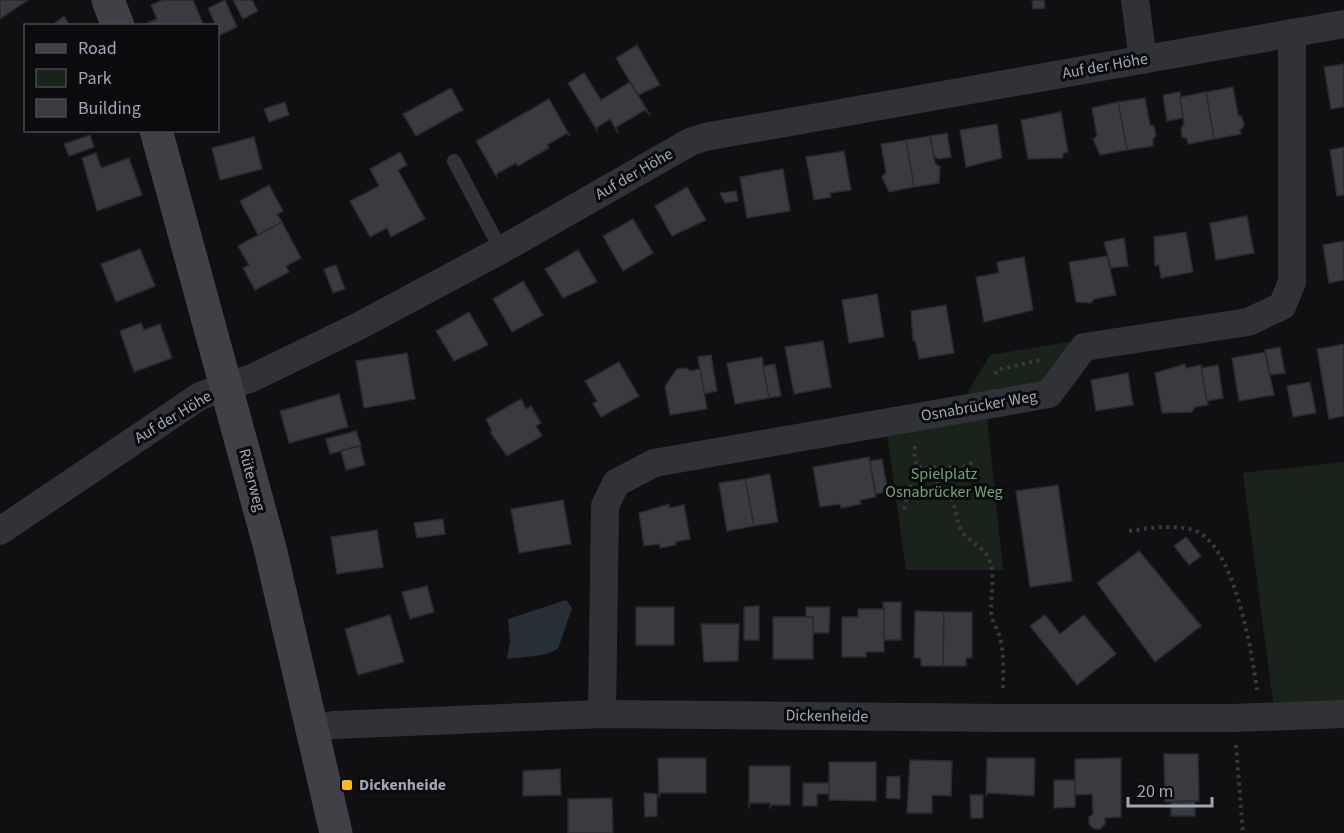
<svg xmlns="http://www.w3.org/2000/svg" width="1344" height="833" viewBox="0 0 1344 833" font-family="'Source Sans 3',sans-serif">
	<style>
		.green { fill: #1a221c }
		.water { fill: #262f36 }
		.building { fill: #3a3b40; stroke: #2a2a2e; stroke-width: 1.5 }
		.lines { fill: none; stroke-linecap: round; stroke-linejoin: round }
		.path { stroke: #37393e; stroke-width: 4; stroke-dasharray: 3 4.5; stroke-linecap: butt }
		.lane { stroke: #313237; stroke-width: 14 }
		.street { stroke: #313237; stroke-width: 28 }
		.secondary { stroke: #3f4147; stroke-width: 33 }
		.poi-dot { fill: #ffb81c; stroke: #0b0b0d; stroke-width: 2 }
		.labels { text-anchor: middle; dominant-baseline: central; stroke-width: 6; stroke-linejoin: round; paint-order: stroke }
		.street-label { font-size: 16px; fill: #a0a6b4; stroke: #0b0b0d }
		.park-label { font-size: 16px; fill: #76a179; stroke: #0b0b0d }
		.poi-label { font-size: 16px; font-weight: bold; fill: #a0a6b4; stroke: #0b0b0d; text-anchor: start }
	</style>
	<rect width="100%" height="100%" fill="#101012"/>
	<g class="green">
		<path d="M1074,341l-32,46 -80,15 28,-47z"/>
		<path d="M987,417l16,153h-97l-19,-136z"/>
		<path d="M1344,462v245l-70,2 -31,-236z"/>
	</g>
	<path class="water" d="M566,600l6,8 -14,41c-17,9 -32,7 -51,10l3,-18 -2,-22z"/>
	<g class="building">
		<path d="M0,0h28l-28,19z"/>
		<path d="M163,0h30l11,26h-56l-1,-3 10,-4 -6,-14z"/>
		<path d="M225,0l12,27 -17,8 -12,-27z"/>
		<path d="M233,0h19l6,11 -15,8z"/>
		<path d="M1032,0h12l1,8 -12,1z"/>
		<path d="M64,16l6,10h-19z"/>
		<path d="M637,45l23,40 -22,10 -22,-37z"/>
		<path d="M1344,64v43l-13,2 -7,-42z"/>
		<path d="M584,73l17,27 29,-18 20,33 -5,-5 -29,17 2,6 -8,-14 -14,9 2,4 -30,-49z"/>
		<path d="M1233,87l5,28 4,2 2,9 -4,4 1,4 -27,5 -8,-47z"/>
		<path d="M451,88l12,22 -47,26 -13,-22z"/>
		<path d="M1180,92l3,26 -16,3 -4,-26z"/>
		<path d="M1206,92l8,47 -26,5 -1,-5 -5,-2 -1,-9 3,-3 -4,-28z"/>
		<path d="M1145,98l5,27 4,1 2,10 -3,3v7l-26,4 -9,-48z"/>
		<path d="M549,99l21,37 -3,-3 -20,12 2,3 -31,18 -2,-3 -20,11 1,4 -21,-37z"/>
		<path d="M285,102l4,13 -20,7 -5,-13z"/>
		<path d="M1118,102l9,48 -27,5 -7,-16 4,-3 -5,-28z"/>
		<path d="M1061,112l7,40 -4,1 -2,5 -34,1 -7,-39z"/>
		<path d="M997,124l5,34 -36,9 -6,-37z"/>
		<path d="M947,133l4,24 -12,2 -5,-2 -4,-21z"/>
		<path d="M90,135l4,12 -25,9 -5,-12z"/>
		<path d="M930,136l5,27 5,4 -1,16 -25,4 -8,-47z"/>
		<path d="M254,137l8,32 -42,11 -8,-32z"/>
		<path d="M906,140l8,47 -25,5 -7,-15 4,-5 -5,-28z"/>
		<path d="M1344,147v48l-7,1 -7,-46z"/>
		<path d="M844,151l7,39 -21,3 1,4 -17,3 -8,-43z"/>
		<path d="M400,152l7,13 -9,5 27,49 -34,18 -4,-9 -17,9 -20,-36 29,-15 -9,-17z"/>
		<path d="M96,153l5,15 28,-10 13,37 -45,16 -15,-53z"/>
		<path d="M783,169l7,42 -43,7 -7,-41z"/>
		<path d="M269,185l14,26 -6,3 5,8 -24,13 -18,-34z"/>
		<path d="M687,187l19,33 -34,16 -17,-30z"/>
		<path d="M736,191l2,10 -13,2 -5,-10z"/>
		<path d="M1247,216l7,37 -38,7 -6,-37z"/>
		<path d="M633,219l20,34 -30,18 -20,-35z"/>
		<path d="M282,222l19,36 -15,8 3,6 -34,18 -12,-22 6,-3 -11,-19z"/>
		<path d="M1186,232l7,40 -32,6 -2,-13 -4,1 -1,-29z"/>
		<path d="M1124,238l4,28 -17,2 -7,-26z"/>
		<path d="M1344,241v39l-15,3 -6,-38z"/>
		<path d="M140,249l15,37 -39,16 -15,-38z"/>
		<path d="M578,250l19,32 -34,16 -18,-29z"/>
		<path d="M1107,256l9,39 -22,4 -3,4 -15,-1 -7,-40z"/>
		<path d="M1024,257l9,53 -49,12 -8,-45 23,-4 -2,-11z"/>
		<path d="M336,265l9,24 -12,4 -9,-24z"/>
		<path d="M523,281l20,34 -31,17 -19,-33z"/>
		<path d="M877,294l7,43 -35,6 -7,-43z"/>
		<path d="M946,305l8,48 -35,6 -3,-16 -3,-3 -2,-29z"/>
		<path d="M469,312l19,33 -34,16 -18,-30z"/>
		<path d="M141,323l3,7 16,-6 12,34 -38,14 -14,-41z"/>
		<path d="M823,341l8,46 -37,7 -9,-47z"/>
		<path d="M1344,344v72l-15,3 -12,-70z"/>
		<path d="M1280,347l5,26 -15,2 -5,-25z"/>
		<path d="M1265,352l9,43 -35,6 -7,-43z"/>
		<path d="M407,353l8,46 -51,9 -8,-47z"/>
		<path d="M711,355l6,36 -13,3 -6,-37z"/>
		<path d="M762,357l7,41 -34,6 -8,-41z"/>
		<path d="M619,362l20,34 -38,21 -8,-13 4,-3 -12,-20z"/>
		<path d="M775,364l6,32 -12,2 -6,-32z"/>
		<path d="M1185,364l1,4 15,-3 7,40 -13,2 -3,5 -30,1 -7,-40z"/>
		<path d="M1218,365l5,33 -16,3 -6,-33z"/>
		<path d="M686,368l5,3 9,-2 7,40 -37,6 -5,-29 12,-17z"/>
		<path d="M1128,373l5,32 -37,6 -5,-31z"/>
		<path d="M1310,382l6,31 -23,4 -6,-31z"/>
		<path d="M339,394l9,33 -59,16 -9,-32z"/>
		<path d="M521,399l5,10 5,-3 10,17 -5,3 6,10 -35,20 -17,-24 2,-1 -6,-12z"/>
		<path d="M356,431l5,14 -31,9 -4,-15z"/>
		<path d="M360,446l5,19 -19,5 -5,-19z"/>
		<path d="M869,457l7,40 -16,3 1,4 -20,4 -1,-4 -20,3 -7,-40z"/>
		<path d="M882,459l6,33 -12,2 -6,-33z"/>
		<path d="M770,474l8,48 -24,4 -9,-47z"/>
		<path d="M745,479l9,47 -27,5 -8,-48z"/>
		<path d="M1058,485l14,96 -42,6 -14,-96z"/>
		<path d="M563,500l8,44 -52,9 -8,-44z"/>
		<path d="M669,504v4l15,-3 6,34 -15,3 1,3 -16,3 -1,-4 -15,2 -5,-33z"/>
		<path d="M443,519l2,15 -28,4 -3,-15z"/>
		<path d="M377,530l6,37 -46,7 -6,-37z"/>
		<path d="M1186,537l15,19 -12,9 -15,-19z"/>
		<path d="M1139,551l62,75 -46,36 -58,-79z"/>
		<path d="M427,586l7,26 -24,7 -8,-27z"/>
		<path d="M883,602h18v38h-17z"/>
		<path d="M759,606v34h-15v-33z"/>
		<rect x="636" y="607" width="38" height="38"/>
		<path d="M806,607h24l-1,26h-16v-16h-7z"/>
		<path d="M858,609h26v43h-18v5h-24v-40h16z"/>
		<path d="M915,611l29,1 -1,54h-22v-8h-7z"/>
		<path d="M944,612h28v46h-6v8h-23z"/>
		<path d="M390,615l14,47 -46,13 -13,-46z"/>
		<path d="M1045,615l15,19 24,-19 32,39 -39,31 -47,-59z"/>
		<rect x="773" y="617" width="40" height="42"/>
		<path d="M701,624h38l-1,37 -34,1z"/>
		<path d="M1164,754h34l1,47 -34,1z"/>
		<path d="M658,758h48v35h-46l-1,5z"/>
		<path d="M987,758h48l-1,38 -46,-3 -2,3z"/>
		<path d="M1121,758v59l-16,1v6l-5,5h-6l-5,-5v-7l4,-3 -1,-20 -17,1v-36z"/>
		<path d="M910,760l42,1 -1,35 -19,-1v18h-25z"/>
		<path d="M829,762h47v39l-47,-1z"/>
		<path d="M749,766h41v39h-19l-1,4v-6h-20l-1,6z"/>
		<path d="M560,769l1,26 -38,1v-25z"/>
		<path d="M900,776v23l-14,-1 1,-21z"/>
		<path d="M1054,780h21v27l-21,1z"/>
		<path d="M803,783h26v11h-12v12h-14z"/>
		<path d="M644,793l13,1v22l-12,1z"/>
		<path d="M970,795h13v23h-12z"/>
		<path d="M612,798l1,35h-45v-34z"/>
		<path d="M1195,801v15h-24v-14z"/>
	</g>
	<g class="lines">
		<g class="path">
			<path d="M995,374l2,-4 43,-10"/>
			<path d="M915,446c-5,31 22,30 34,48 8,12 6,28 14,39 8,10 21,14 26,26 7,17 1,37 2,55 1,7 6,14 8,21 6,17 4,37 4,55"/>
			<path d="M904,509l10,-36 4,-6c8,1 13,1 21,0 17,-2 15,7 34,-5"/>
			<path d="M1129,531c22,-3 43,-7 64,-1 41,12 59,122 64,160"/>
			<path d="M1236,745l7,88"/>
		</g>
		<path class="lane" d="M454,161l47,89"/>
		<g class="street">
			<path d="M1135,0l8,60"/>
			<path d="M0,531l200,-135 52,-18 107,-52 142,-76 189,-108 15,-5 639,-113"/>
			<path d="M602,714l3,-208 11,-23 38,-20 395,-69 35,-47 164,-25 34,-16 10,-24v-249"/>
			<path d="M311,729l23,-4 268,-11 401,4h230l111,-4"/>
		</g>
		<g class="secondary">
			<path d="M108,0l10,26"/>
			<path d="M156,130l114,418 66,285"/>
		</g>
	</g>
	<rect class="poi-dot" x="341" y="779" width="12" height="12" rx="3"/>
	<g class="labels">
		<g class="street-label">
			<text transform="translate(1105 66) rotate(-10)">Auf der Höhe</text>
			<text transform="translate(634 174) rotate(-30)">Auf der Höhe</text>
			<text transform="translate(979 406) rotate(-10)">Osnabrücker Weg</text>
			<text transform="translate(173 417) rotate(-31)">Auf der Höhe</text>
			<text transform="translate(252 480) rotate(75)">Rüterweg</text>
			<text transform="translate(827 716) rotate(1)">Dickenheide</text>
		</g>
		<g class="park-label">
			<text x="944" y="474">Spielplatz<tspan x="944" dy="18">Osnabrücker Weg</tspan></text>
		</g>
		<g class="poi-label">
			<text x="359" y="785">Dickenheide</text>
		</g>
	</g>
	<rect x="24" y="24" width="195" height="108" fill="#0b0b0d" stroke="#474950" stroke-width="1.5"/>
	<rect x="36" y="44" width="30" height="9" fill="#3f4147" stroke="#474950" stroke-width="1.5"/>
	<text x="78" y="54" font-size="18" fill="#a0a6b4">Road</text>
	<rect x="36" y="69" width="30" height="18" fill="#1a221c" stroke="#474950" stroke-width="1.5"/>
	<text x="78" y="84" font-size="18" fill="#a0a6b4">Park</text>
	<rect x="36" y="99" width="30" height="18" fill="#3a3b40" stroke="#474950" stroke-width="1.5"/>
	<text x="78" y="114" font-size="18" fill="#a0a6b4">Building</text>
	<path d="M1128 797v9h84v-9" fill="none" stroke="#a0a6b4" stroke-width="3"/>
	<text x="1137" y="797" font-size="18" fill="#a0a6b4" stroke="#0b0b0d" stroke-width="4.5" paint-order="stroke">20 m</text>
</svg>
